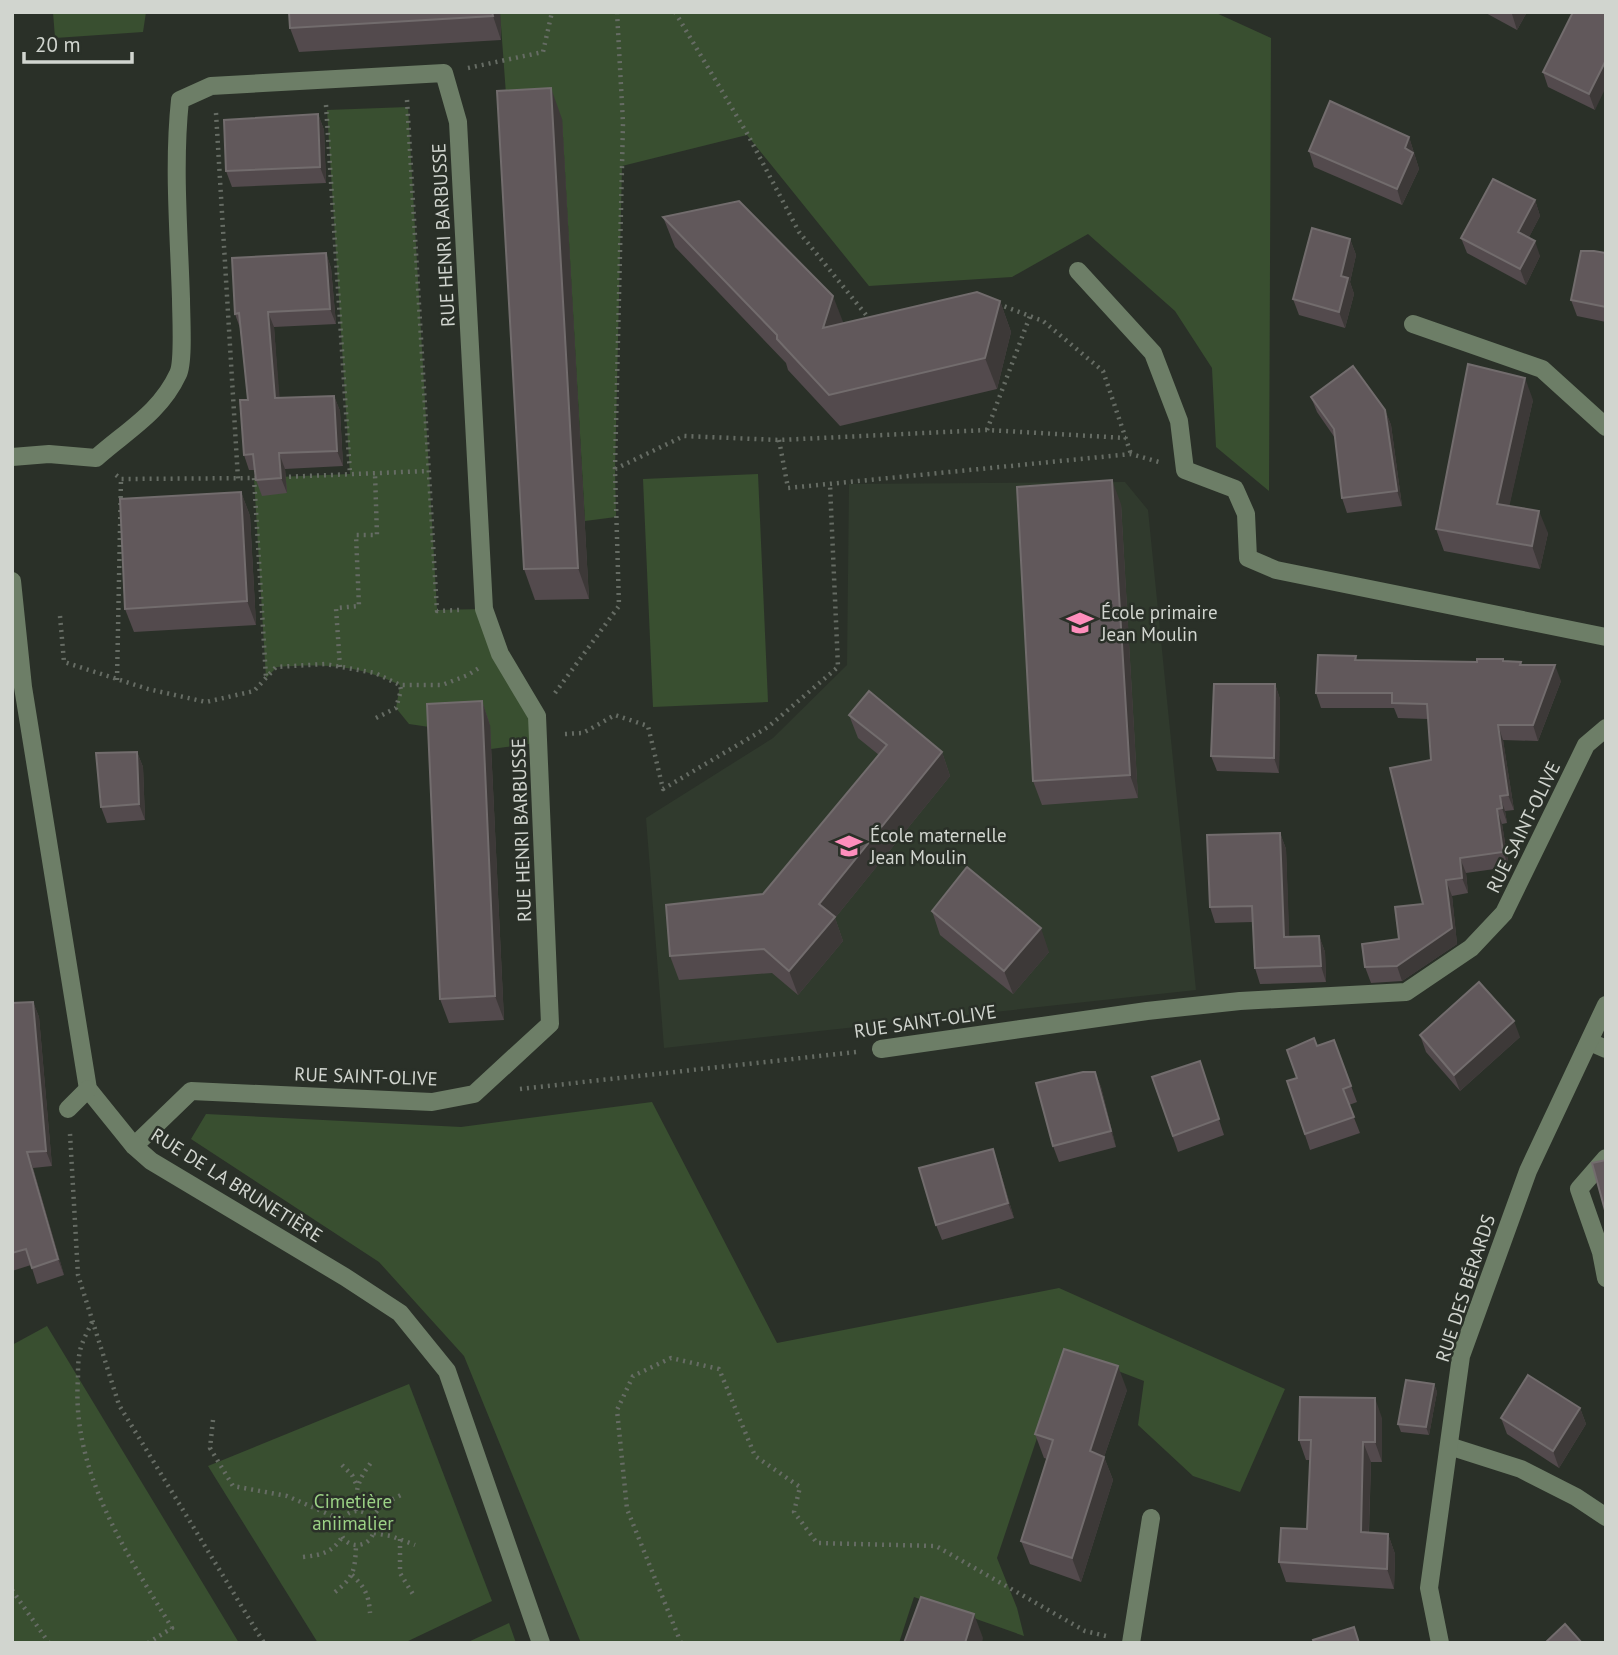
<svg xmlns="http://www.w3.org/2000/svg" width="1618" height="1655" viewBox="0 0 1618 1655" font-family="'PT Sans',sans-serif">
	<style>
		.built { fill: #303a2d }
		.green { fill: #394f30 }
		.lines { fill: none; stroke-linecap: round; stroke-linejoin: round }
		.path { stroke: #666c64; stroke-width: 4.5; stroke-dasharray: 2 5; stroke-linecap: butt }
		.minor { stroke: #6d7e67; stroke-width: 18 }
		.wall { fill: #534a4d }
		.shaded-wall { fill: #3d3938 }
		.building { fill: #61585b; stroke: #726c6d; stroke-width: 2 }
		.labels { text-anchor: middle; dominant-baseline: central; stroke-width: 5; stroke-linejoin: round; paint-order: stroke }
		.street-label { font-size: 19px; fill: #d1d5cf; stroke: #2a3028 }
		.poi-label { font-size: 19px; fill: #d1d5cf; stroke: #2a3028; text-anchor: start }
		.park-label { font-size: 19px; fill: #9bd185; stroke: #2a3028 }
	</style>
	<rect width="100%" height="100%" fill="#2a3028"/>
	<path class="built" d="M1125,482l23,28 48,480 -532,58 -18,-230 127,-80 74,-73 2,-181z"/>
	<g class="green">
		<path d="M53,12h93l-3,20 -88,6z"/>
		<path d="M500,12h714l57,26 -2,453 -53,-44 -4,-79 -37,-57 -87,-77 -76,43 -143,9 -122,-151 -125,31 -7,303 1,48 -31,4 -23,-402 -54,3z"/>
		<path d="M408,107l29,503 47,-1 53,107 -8,28 -38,5 -1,-24 -54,3 -27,-4 -13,-16 4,-23c-45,-21 -75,-21 -123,-18l-11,11 -12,-200 96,-4 -23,-364z"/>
		<path d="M758,474l10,228 -115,5 -10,-228z"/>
		<path d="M652,1102l125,241 282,-55 226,101 -45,103 -47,-16 -55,-51 6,-44 -78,-30 -69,207 20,50 7,28 -110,-39 -15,46h-318l-117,-287 -85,-94 -188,-123 15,-25 255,13z"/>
		<path d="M47,1326l192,317h-227v-298z"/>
		<path d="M409,1384l83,217 -88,42h-86l-110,-177z"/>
		<path d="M509,1623l7,20h-50z"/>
	</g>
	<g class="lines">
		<g class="path">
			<path d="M675,12l73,123 51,97 72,89"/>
			<path d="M468,68l75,-16 9,-40"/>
			<path d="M407,100l30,511 22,-1"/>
			<path d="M326,105l24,369"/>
			<path d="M216,113l22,366"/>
			<path d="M998,304l45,17 60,50 28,83"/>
			<path d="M987,430l43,-114"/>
			<path d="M779,440l9,48 343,-34 28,8"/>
			<path d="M615,469l8,-346 -6,-111"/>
			<path d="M116,475l5,4 139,-1"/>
			<path d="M282,477l146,-6"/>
			<path d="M254,478l12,200"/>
			<path d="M60,616l4,46 84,27 58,13 48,-11 22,-24 49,-3 50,9 25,12h42l26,-10 11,-7"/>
			<path d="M340,667l-4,-59 23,-2 -3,-71h21l-2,-61"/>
			<path d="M117,680l4,-201"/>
			<path d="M555,693l64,-87 -4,-137 69,-33 95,4 208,-10 139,8"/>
			<path d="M376,718l20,-10 5,-18 -1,-5"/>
			<path d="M565,734l18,-1 32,-18 33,11 15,63 105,-62 70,-60 -8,-182"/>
			<path d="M520,1089l336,-37"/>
			<path d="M70,1134l8,141 41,130 145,238"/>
			<path d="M92,1322c-4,9 -10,19 -12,29 -2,8 -2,18 -2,27 -7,93 48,174 94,250l-24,15"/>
			<path d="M213,1420l-3,28 23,38 54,10 55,24"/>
			<path d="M342,1465l10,10 5,11"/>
			<circle cx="357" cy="1528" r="17"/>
			<path d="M356,1511c-1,-23 3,-33 17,-51"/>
			<path d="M371,1517l14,-14 16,-8"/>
			<path d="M374,1533l17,3 24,9"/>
			<path d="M400,1539v34l14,23"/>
			<path d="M303,1557c18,-2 29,-4 39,-20"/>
			<path d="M352,1575c13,12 17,21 18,38"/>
			<path d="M12,1590l37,53"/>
			<path d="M335,1592c19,-15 20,-22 21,-46"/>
			<path d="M681,1643l-54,-134 -10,-99 16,-34 38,-18 48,11 36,87 45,31 -6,25 23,31 119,3 149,85 21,5"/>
		</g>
		<g class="minor">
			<path d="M1078,271l75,82 26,68 6,49 50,19 11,25 2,44 28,12 330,67"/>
			<path d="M1413,324l129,45 64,58"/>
			<path d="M12,457l37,-3 47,4c30,-27 64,-45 82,-84 6,-12 3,-59 3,-75 -2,-66 -8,-133 -1,-199l31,-14 233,-13 14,49 26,487 16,45 37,62 13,308 -76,70 -42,8 -241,-11 -57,55"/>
			<path d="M12,581l11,106 65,402 46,57 17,15 194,116 55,36 47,58 94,272"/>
			<path d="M1590,1042l16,7"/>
			<path d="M881,1049l266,-38 93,-10 166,-9 65,-44 33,-35 82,-168 20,-17"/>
			<path d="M68,1109l20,-20"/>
			<path d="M1606,1158l-27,31 22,63 5,26"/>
			<path d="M1449,1446l72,23 55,28 30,20"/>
			<path d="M1131,1643l20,-125"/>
			<path d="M1440,1643l-11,-55 32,-232 67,-185 78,-166"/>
		</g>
	</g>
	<g class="wall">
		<path d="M500,12l1,28 -202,12 -9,-24z"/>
		<path d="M1484,12h43l-10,18z"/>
		<path d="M1573,12l22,98 -47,-23 -5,-15z"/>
		<path d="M318,114l6,16 2,53 -94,4 -6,-16z"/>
		<path d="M562,119l27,480 -54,1 -11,-31z"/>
		<path d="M1409,137l10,32 -17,36 -88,-38 -5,-16z"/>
		<path d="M1535,200l5,16 -11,21 11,19 -14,29 -59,-32 -6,-15z"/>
		<path d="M663,217l180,107 157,-23 11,31 -14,57 -157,37 -52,-56 -2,-7 -111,-116z"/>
		<path d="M1350,239l6,16 -6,27 4,12 -9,34 -46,-13 -6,-16z"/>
		<path d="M326,253l5,15 5,56 -62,3 5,71 55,-2 6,15 3,55 -58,3 2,24 -25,3 -6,-16 -1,-10h-6l-5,-15 4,-55 -8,-72 -5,-14z"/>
		<path d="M1606,253v69l-29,-6 -6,-16z"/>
		<path d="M1311,397l74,13 6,15 11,81 -55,7 -5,-15 -7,-60 -18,-26z"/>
		<path d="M1533,400l-24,106 39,27 -8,36 -96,-18 -8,-22z"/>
		<path d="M241,492l9,24 6,109 -122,7 -9,-23z"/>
		<path d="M1121,504l17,294 -96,7 -9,-24z"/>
		<path d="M1356,656l1,4 164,2 1,3 39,16 -23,60 -35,-1 11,70 -9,1 2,12 -5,1 7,43 -43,6 2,20 -16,3 5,48 -55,37 -31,2 -6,-16 34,-28 24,-35 8,-144 -3,-41 -30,-1 -4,-10h-73l-5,-15z"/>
		<path d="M1275,684l5,15 -1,74 -62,-2 -6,-15z"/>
		<path d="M482,701l8,24 14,295 -55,3 -9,-24z"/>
		<path d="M849,715l93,37 8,24 -115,142 8,23 -45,54 -26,-22 -93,7 -9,-24 93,-62 116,-139 -21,-17z"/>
		<path d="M137,752l6,15 2,53 -38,3 -6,-16z"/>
		<path d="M1280,833l6,16 3,88 30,-1 6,16 1,30 -66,2 -5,-16 -2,-46 -38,1 -5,-16z"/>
		<path d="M932,911l117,41 -36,42 -73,-59z"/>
		<path d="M33,1002l6,15 13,149 -19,2 31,107 -27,9 -6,-19 -19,6v-268z"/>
		<path d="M1420,1035l100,2 -60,54 -34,-39z"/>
		<path d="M1334,1040l23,62 -8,3 11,28 -50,17 -23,-69 10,-3 20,-32z"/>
		<path d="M1200,1061l24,74 -46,17 -26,-75z"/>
		<path d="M1095,1072l6,15 15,60 -57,15 -6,-16z"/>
		<path d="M998,1164l16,54 -72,22 -6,-15z"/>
		<path d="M1434,1384l3,8 -8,43 -28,-3 -3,-8z"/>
		<path d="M1127,1390l-23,67 9,23 -32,102 -51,-18 -9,-23 26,-82 -3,-1 -9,-24z"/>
		<path d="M1580,1408l6,16 -27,44 -52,-34 -6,-16z"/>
		<path d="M1382,1418v44h-11l-2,71 19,1 7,20 -1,35 -108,-7 -7,-20 28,-33 3,-69h-4l-7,-20z"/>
	</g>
	<g class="shaded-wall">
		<path d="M492,12h8l1,28 -8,-24z"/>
		<path d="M1512,12h15l-10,18 -5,-16z"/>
		<path d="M1606,60v27l-11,23 -6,-16z"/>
		<path d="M551,88l11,31 27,480 -11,-31z"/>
		<path d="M318,114l6,16 2,53 -6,-16z"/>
		<path d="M1409,137l10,32 -17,36 -5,-16 8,-41z"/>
		<path d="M1535,200l5,16 -16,31 -6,-15z"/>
		<path d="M1350,239l6,16 -6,27 4,12 -9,34 -6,-16 2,-36z"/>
		<path d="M1535,241l5,15 -14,29 -6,-16z"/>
		<path d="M326,253l5,15 5,56 -6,-15z"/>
		<path d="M833,296l12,31 -22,1z"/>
		<path d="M1000,301l11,31 -14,57 -12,-31z"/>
		<path d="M268,312l6,15 7,87 -6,-16z"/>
		<path d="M1525,378l8,22 -28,126 -8,-22z"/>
		<path d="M334,396l6,15 3,55 -6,-15z"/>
		<path d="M1385,410l6,15 11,81 -5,-15z"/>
		<path d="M279,453l6,16 2,24 -6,-15z"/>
		<path d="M1112,480l9,24 17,294 -8,-23z"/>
		<path d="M241,492l9,24 6,109 -9,-24z"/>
		<path d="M1539,511l9,22 -8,36 -8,-23z"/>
		<path d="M1555,665l6,16 -23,60 -5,-16z"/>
		<path d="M1275,684l5,15 -1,74 -5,-15z"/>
		<path d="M482,701l8,24 14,295 -9,-24z"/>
		<path d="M1498,725l5,15 11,70 -6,-15z"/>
		<path d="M137,752l6,15 2,53 -6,-16z"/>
		<path d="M942,752l8,24 -115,142 8,23 -45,54 -9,-24 30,-67z"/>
		<path d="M1500,796l5,15 2,12 -5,-15z"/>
		<path d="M1497,809l5,15 7,43 -6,-15z"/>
		<path d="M1280,833l6,16 4,104 -6,-16z"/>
		<path d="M1460,858l6,15 2,20 -6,-15z"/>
		<path d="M1446,880l6,16 5,48 -55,37 -5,-15z"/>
		<path d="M1041,928l8,24 -36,42 -9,-23z"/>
		<path d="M1319,936l6,16 1,30 -5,-16z"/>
		<path d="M33,1002l6,15 13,149 -6,-15z"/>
		<path d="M1514,1021l6,16 -60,54 -6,-16z"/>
		<path d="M1095,1072l6,15 15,60 -5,-16z"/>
		<path d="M993,1149l5,15 16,54 -6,-15z"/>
		<path d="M27,1152l6,16 31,107 -6,-16z"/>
		<path d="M1118,1366l9,24 -23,67 9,23 -32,102 -9,-24 18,-107z"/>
		<path d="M1434,1384l3,8 -8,43 -3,-8z"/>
		<path d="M1375,1398l7,20v44l-7,-20z"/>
		<path d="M1580,1408l6,16 -27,44 -6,-17z"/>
		<path d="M1363,1442l8,20 -3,90 -7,-20z"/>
		<path d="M1388,1534l7,20 -1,35 -7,-20z"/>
		<path d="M974,1614l9,24 -1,5h-17z"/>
	</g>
	<g class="building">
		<path d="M289,12h203l1,4 -203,12z"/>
		<path d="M1573,12h29l4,2v46l-17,34 -46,-22z"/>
		<path d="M551,88l27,480 -54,1 -27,-478z"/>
		<path d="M1330,101l79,36 -4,11 8,5 -16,36 -88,-38z"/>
		<path d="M318,114l2,53 -94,4 -2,-51z"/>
		<path d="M1493,179l42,21 -17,32 17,9 -15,28 -59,-31z"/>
		<path d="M739,201l94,95 -10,32 154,-36 23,9 -15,57 -156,37 -52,-56v-4l-114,-118z"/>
		<path d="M1312,228l38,11 -9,37 7,2 -9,34 -46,-13z"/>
		<path d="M1581,251h13l12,2v54l-35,-7z"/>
		<path d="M326,253l4,56 -62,3 7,86 59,-2 3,55 -58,2 2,25 -25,2 -3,-26 -9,1 -4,-55h8l-9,-87 -4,1 -3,-56z"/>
		<path d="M1468,364l57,14 -28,126 42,7 -7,35 -96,-17z"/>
		<path d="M1353,366l32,44 12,81 -55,7 -8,-69 -23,-32z"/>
		<path d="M1112,480l18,295 -97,6 -16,-294z"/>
		<path d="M241,492l6,109 -122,8 -5,-110z"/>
		<path d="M1318,655l38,1 -1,4 122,2v-3h26v2l18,1 -1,3h35l-22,60h-35l10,70 -8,1 2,12 -5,1 6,43 -43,6 2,20 -16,2 6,48 -55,38 -32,1 -3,-23 37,-5 -4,-32 28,-3 -33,-136 41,-8 -4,-56 -35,-1v-10h-76z"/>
		<path d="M1214,684h61l-1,74 -63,-2z"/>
		<path d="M869,691l73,61 -123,152 16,13 -46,54 -25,-22 -94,7 -4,-51 97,-11 124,-149 -38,-30z"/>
		<path d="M482,701l13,295 -55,3 -13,-295z"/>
		<path d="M137,752l2,52 -38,3 -5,-54z"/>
		<path d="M1280,833l4,104 35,-1 2,30 -66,2 -3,-62 -42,1 -3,-72z"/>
		<path d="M967,867l74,61 -37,43 -72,-60z"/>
		<path d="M1479,982l35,39 -60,54 -34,-40z"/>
		<path d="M33,1002l13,149 -19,1 31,107 -26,9 -6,-19 -14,4v-250z"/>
		<path d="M1314,1038l3,8 17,-6 17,46 -8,3 11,28 -49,17 -18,-53 10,-3 -10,-28z"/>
		<path d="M1200,1061l19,58 -46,17 -21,-59z"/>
		<path d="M1083,1072h12l16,59 -58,15 -17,-63z"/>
		<path d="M993,1149l15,54 -72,22 -17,-57z"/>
		<path d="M1606,1160v54l-14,-51z"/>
		<path d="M1064,1349l54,17 -28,85 14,6 -32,101 -51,-17 32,-101 -18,-6z"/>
		<path d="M1528,1375l52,33 -27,43 -52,-33z"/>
		<path d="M1406,1380l28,4 -8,43 -28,-3z"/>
		<path d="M1300,1397l75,1v44h-12l-2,90 27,2 -1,35 -108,-7 2,-34 26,1 4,-89h-12z"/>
		<path d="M921,1597l53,17 -9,29h-61z"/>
		<path d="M1565,1624l17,19h-37z"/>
		<path d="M1354,1627l5,16h-45l-1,-3z"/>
	</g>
	<defs>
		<g id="school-bare" transform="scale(2.1)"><path d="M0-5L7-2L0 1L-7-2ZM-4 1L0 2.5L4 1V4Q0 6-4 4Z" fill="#fe8ebc" stroke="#2a3028" stroke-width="2.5" paint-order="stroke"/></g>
	</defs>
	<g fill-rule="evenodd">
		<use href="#school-bare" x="1080" y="623"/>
		<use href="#school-bare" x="849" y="846"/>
	</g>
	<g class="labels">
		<g class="street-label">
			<text transform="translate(443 235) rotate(-93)">RUE HENRI BARBUSSE</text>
			<text transform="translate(1523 827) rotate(-64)">RUE SAINT-OLIVE</text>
			<text transform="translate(521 830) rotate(-92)">RUE HENRI BARBUSSE</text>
			<text transform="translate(925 1021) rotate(-8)">RUE SAINT-OLIVE</text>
			<text transform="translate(366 1076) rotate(2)">RUE SAINT-OLIVE</text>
			<text transform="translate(237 1185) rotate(32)">RUE DE LA BRUNETIÈRE</text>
			<text transform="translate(1465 1288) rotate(-72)">RUE DES BÉRARDS</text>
		</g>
		<g class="poi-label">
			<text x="1101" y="612">École primaire<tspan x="1101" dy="22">Jean Moulin</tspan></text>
			<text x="870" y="835">École maternelle<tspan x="870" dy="22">Jean Moulin</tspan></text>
		</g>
		<g class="park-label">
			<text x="353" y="1501">Cimetière<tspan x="353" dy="22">aniimalier</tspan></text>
		</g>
	</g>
	<rect width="1618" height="1655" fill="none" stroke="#d1d5cf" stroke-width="28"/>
	<path d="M24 52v10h108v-10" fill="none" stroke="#d1d5cf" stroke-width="3.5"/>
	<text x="35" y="52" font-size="21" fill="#d1d5cf" stroke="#2a3028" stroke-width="5" paint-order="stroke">20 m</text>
</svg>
